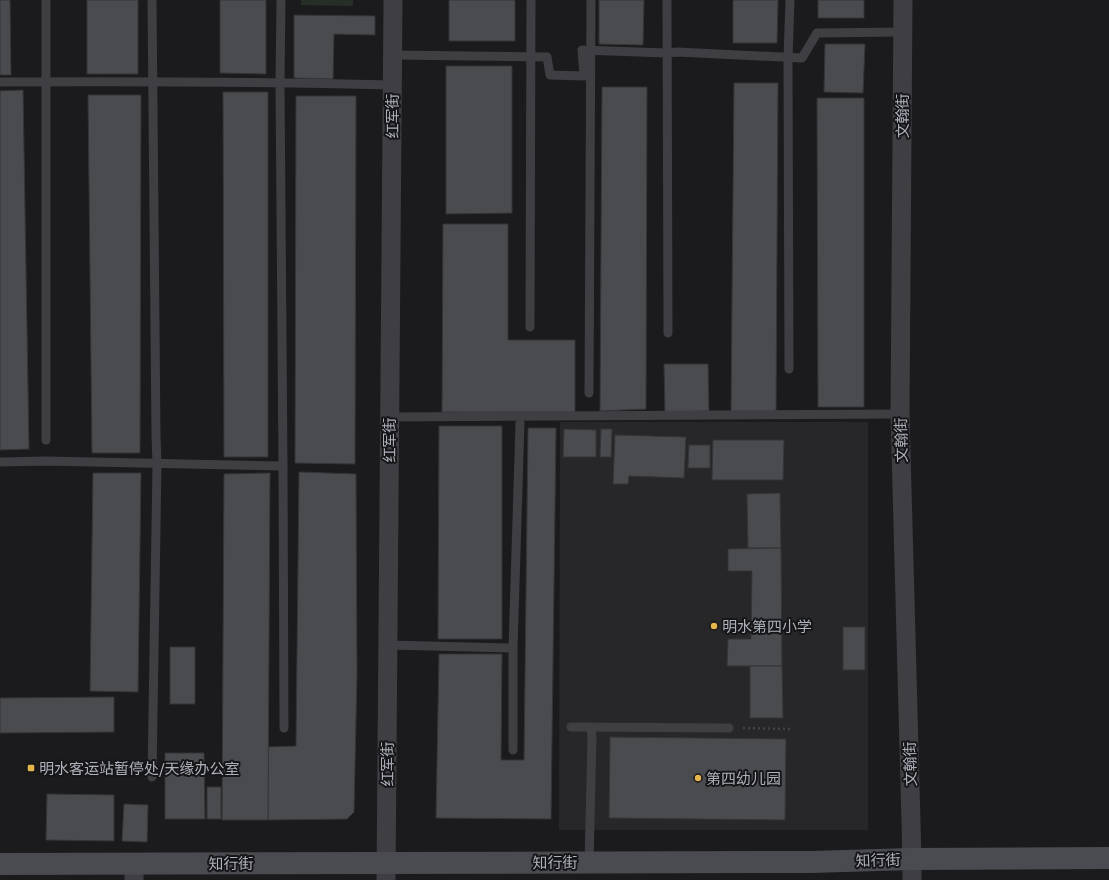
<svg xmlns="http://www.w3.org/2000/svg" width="1109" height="880" viewBox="0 0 1109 880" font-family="'Space Grotesk','Noto Sans SC',sans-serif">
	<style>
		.built { fill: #272729 }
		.green { fill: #272e28 }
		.building { fill: #4a4b4f; stroke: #353538 }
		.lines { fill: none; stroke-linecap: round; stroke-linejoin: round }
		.path { stroke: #424348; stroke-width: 2.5; stroke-dasharray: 2 3; stroke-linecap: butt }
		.lane { stroke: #3e3e43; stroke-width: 9 }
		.street { stroke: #3e3e43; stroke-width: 19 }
		.secondary { stroke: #4a4b51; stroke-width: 22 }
		.poi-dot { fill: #e4b64b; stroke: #161518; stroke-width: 1.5 }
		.labels { text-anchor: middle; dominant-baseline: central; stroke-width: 4; stroke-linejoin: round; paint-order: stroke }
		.street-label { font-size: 15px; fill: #aeb2bb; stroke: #161518 }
		.poi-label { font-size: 15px; fill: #aeb2bb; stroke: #161518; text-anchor: start }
	</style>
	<rect width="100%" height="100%" fill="#1b1b1d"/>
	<path class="built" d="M560,422h308v408h-309z"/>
	<path class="green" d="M301,0h52v6l-52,-1z"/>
	<g class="building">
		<path d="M0,0h10l1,75h-11z"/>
		<rect x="87" y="0" width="51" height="74"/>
		<path d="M220,0h46v74l-46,-1z"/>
		<rect x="449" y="0" width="66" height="41"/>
		<path d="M599,0h45l-1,45 -44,-1z"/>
		<path d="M733,0h45l-1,43h-44z"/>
		<rect x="818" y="0" width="46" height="18"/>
		<path d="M294,15l81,1v19l-41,-1 -1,45 -39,-1z"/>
		<path d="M825,44h40l-2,49 -39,-1z"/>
		<path d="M446,66h66v147l-66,1z"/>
		<path d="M734,83h44l-2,329h-45z"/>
		<path d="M602,87h45l-1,322 -46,2z"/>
		<path d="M23,90l6,359 -29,1v-359z"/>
		<path d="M223,92h45v365h-44z"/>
		<path d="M88,95h53l-1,358h-48z"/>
		<path d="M296,96h60l-1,368 -60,-1z"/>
		<path d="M817,98h47v309h-46z"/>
		<path d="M443,224h65v116h67v72h-133z"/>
		<path d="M664,364h44l1,47 -44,1z"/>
		<path d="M439,426h63v213h-64z"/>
		<path d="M528,428h28l-5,391 -115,-1 3,-164h63l-1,106h23z"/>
		<path d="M564,429l32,1v27h-33z"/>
		<path d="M601,429h11l-1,28h-11z"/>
		<path d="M615,435l71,2 -2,41 -55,-2 -1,8h-15z"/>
		<path d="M713,440h71l-1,40h-71z"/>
		<path d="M689,445h21v23h-22z"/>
		<path d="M299,472l57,2 1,199 -3,139 -7,7 -79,1v-73l28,-1z"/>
		<path d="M93,473h48l-3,219 -48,-1z"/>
		<path d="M270,473l-2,347h-46l2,-346z"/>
		<path d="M780,493l1,55h-33l-1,-54z"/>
		<path d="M781,548l1,118h-55l1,-27h23l1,-68h-24v-22z"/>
		<rect x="843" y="627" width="22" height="43"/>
		<rect x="170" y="647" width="25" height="57"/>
		<path d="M750,666h32l1,52h-33z"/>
		<path d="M114,697v35l-114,1v-35z"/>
		<path d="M610,737l176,2 -1,81 -176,-2z"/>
		<path d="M165,753h39l1,66h-40z"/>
		<rect x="207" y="787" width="14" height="32"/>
		<path d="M47,794l67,1v46l-68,-1z"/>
		<path d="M124,804l24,1 -1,37 -25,-1z"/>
	</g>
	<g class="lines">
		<path class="path" d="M743,728l47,1"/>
		<g class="lane">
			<path d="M46,0v440"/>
			<path d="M152,0l4,435 1,29 -5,313"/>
			<path d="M281,0l-1,83 3,383"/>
			<path d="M667,0l1,333"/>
			<path d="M393,55l154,2 3,18 34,1 -2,-26 85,3 10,-1 125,6 15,-25 86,-1"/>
			<path d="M0,82c131,-1 261,0 392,3"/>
			<path d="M530,327l1,-327"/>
			<path d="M789,369l-1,-311 2,-58"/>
			<path d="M589,393l2,-393"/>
			<path d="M389,417l511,-3"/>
			<path d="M0,462l46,-1 237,5 1,262"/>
			<path d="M388,645l125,3v102"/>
			<path d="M513,648l7,-225"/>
			<path d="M571,727l158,1"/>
			<path d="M589,862l3,-124 -1,-11"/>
		</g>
		<g class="street">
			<path d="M903,0l-3,414 12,445v21"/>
			<path d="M134,880v-16"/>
			<path d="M386,880l7,-880"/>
		</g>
		<path class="secondary" d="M0,864l811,-2 101,-3 197,-1"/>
	</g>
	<g class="poi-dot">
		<circle cx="714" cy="626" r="4"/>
		<rect x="27" y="764" width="8" height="8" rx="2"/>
		<circle cx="698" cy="778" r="4"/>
	</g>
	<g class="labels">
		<g class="street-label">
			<text transform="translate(392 116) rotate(-90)">红军街</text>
			<text transform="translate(902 116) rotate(-90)">文翰街</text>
			<text transform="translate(389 440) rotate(-90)">红军街</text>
			<text transform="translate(901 440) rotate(-91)">文翰街</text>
			<text transform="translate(387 764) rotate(-90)">红军街</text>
			<text transform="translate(910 764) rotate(-92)">文翰街</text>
			<text transform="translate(878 860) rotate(-2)">知行街</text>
			<text x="555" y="862">知行街</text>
			<text x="231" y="863">知行街</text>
		</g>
		<g class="poi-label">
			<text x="722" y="626">明水第四小学</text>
			<text x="39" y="768">明水客运站暂停处/天缘办公室</text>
			<text x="706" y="778">第四幼儿园</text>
		</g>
	</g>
</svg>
